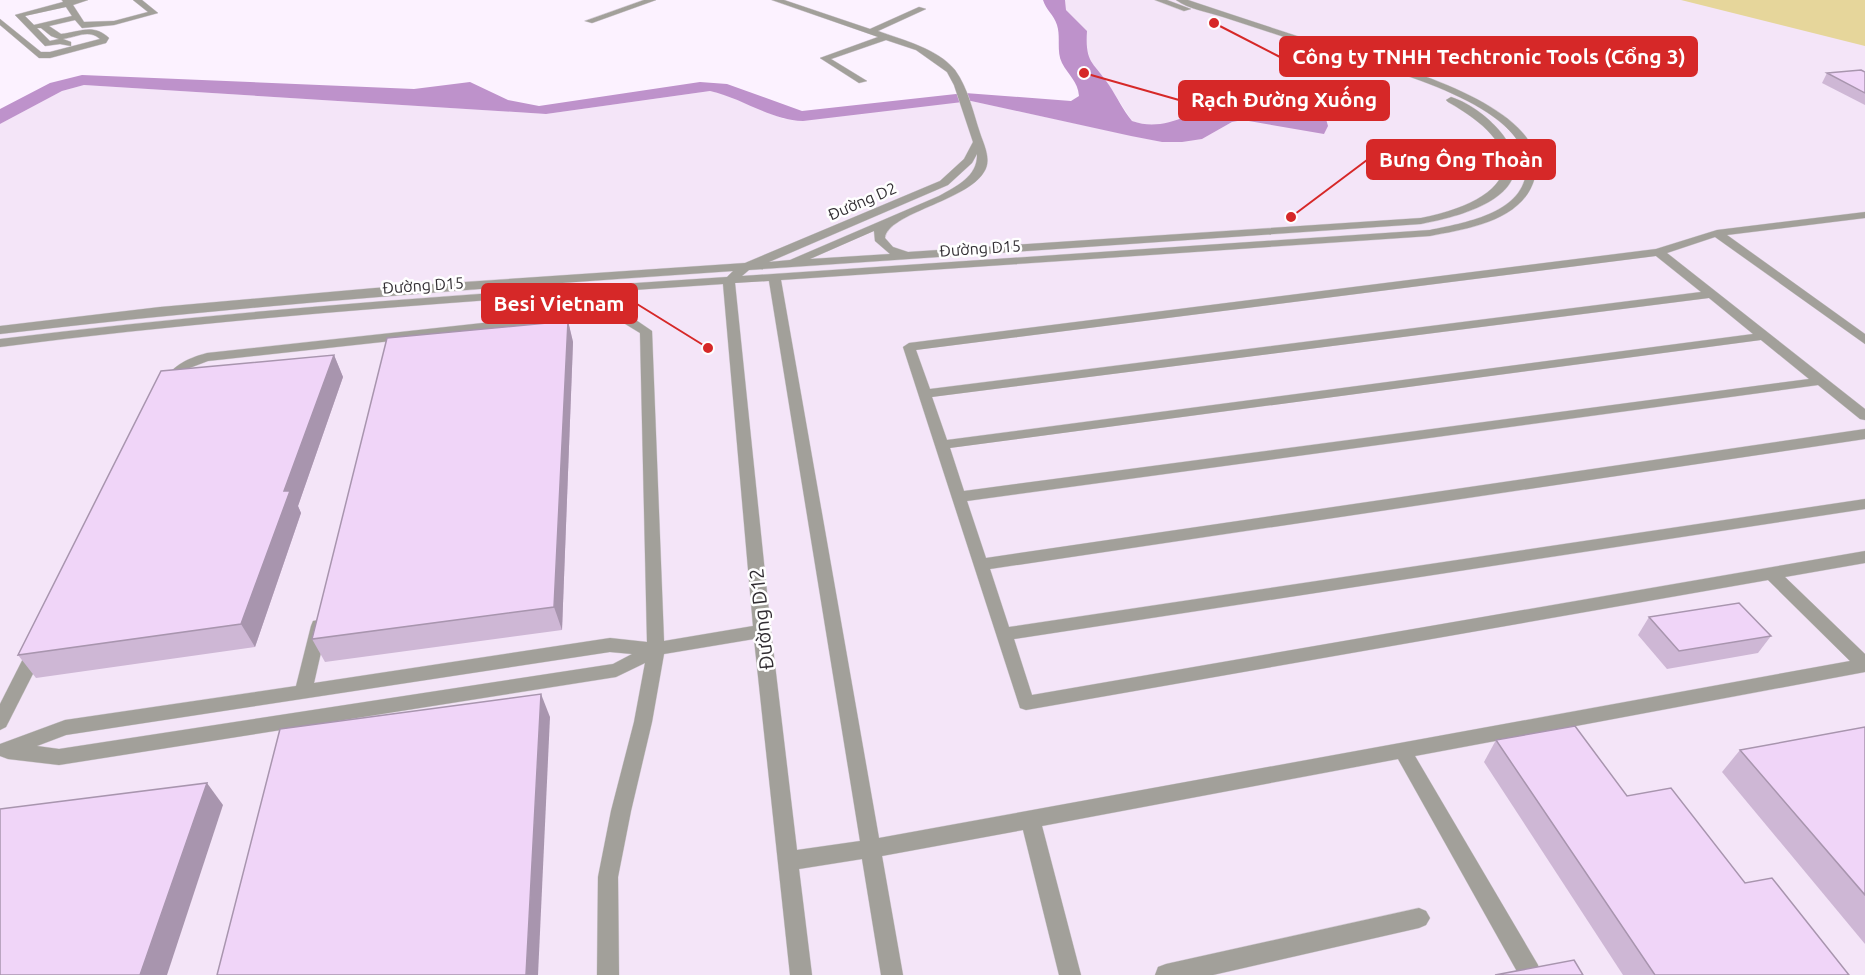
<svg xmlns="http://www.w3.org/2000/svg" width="1865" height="975" viewBox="0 0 1865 975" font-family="Ubuntu,sans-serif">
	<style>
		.built { fill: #f4e5f8 }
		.green { fill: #e6d69b }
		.water { fill: #be92cb }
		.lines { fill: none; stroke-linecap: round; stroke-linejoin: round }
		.minor-casing { stroke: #d8cfda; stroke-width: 1 }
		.minor { fill: #a2a09a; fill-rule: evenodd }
		.wall { fill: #ceb7d5 }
		.shaded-wall { fill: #a895ae }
		.building { fill: #f0d5f8; stroke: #a895ae; stroke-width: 1.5 }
		.labels { text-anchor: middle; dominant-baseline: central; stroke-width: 5; stroke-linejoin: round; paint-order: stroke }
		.far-street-label { font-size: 16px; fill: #322e33; stroke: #fff }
		.street-label { font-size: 20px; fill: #322e33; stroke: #fff }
		.leader { fill: none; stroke: #d62828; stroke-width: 2 }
		.callout-dot { fill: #d62828; stroke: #fff; stroke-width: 2 }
		.callout { fill: #d62828; stroke: #d62828; stroke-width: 2 }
		.callout-label { font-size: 21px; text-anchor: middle; font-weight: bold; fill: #fff }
	</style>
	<rect width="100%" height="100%" fill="#fcf2ff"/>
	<path class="built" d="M1065,0h800v975h-1865v-851l62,-33 22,-6 462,29 164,-23 13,3 61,25 187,-18 191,41 40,-3 30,-17 11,-2 75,-4 -19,-5 -65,-7 -28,5 -36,15 -22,2 -16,-5 -24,-37 -17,-20 -4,-10v-23l-21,-21z"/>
	<path class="green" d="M1681,0h184v46z"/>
	<path class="water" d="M1043,0h22l1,10 21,21c-2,33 6,30 22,54 8,12 14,25 23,36 33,12 57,-10 89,-15 29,-5 77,1 105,13l2,7 -4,8 -81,-14 -11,2 -30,17 -20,3h-20l-31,-6 -160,-35 -168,20c-33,-1 -61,-23 -93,-30l-164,23 -462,-29 -22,6 -62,33v-15l50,-26 32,-8 332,14 56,-7 38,18 31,6 161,-24 27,2 75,27 163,-18 106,8 8,-5c-1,-15 -11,-21 -17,-33 -6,-12 -1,-26 -5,-38 -3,-10 -11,-15 -14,-25z"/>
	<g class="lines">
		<g class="minor-casing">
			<g id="minor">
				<path d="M62,0h26l-15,5 11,17 30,-1 34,-9 -15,-12h9l16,13 -44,12 -32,3 -7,-8 -26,6 12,8c19,-2 32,-11 48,4l-3,5 -56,15h-11l-39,-33v-6l41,33h9l50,-13c-12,-10 -22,-2 -37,0l8,3v4l-11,-2 -15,2 -30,-31 48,-13zM66,7l6,9 -38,9 -9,-9zM37,28h4l10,8 8,3 -9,2z"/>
				<path d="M644,0h12l-64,23 -7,-2z"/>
				<path d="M772,0h12l86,29 49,-22 7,2 -48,22c25,9 60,18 77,39 13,18 18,42 25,63 4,12 12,27 4,39 -17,29 -96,41 -99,66l8,9 15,5 513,-34c91,-18 118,-65 27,-116l-2,-2 5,-3c19,6 40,22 52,38 43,59 -39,81 -82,89l-672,46 -7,6 688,-46c33,-7 91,-16 96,-57 9,-68 -142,-104 -190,-119 -38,-12 -75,-25 -113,-37 -15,-5 -35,-8 -47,-17h12c45,15 90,30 134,44 49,15 234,59 213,133 -11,44 -68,52 -105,59l-649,44 98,558 971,-177 -82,-81 -742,130 -6,-2 -117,-361 6,-4 747,-94 61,-19 148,-18v6l-138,17 138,99v10l-150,-107 -48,16 198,156v11l-5,-1 -42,-34 -851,116 19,57 879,-129v10l-875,130 19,58 856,-128v10l-851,130 18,56 833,-144v12l-80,14 80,77v18l-450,84 123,209 2,10h-21l-121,-216 -356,67 39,149h-22l-36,-145 -141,26 21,119h-22l-19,-116 -63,10 13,106h-22l-36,-336 -90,15 -12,68 -21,89 -13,66 1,98h-22l1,-98 13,-66 23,-89 11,-59 -29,14 -557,88 -51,-6 -8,-3v-12l65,-24 231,-34 15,-60 2,-5 6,-1 6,1 2,5 -13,57 296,-45 37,4 -7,-309 -18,-11 -20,-4 -394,43 -21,8 -15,20h-10l-2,-3c12,-20 25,-27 47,-33l395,-43 28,6 22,15 12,310 89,-15 -30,-342c-241,16 -483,32 -723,63v-8c242,-30 484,-46 727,-62l6,-6c-245,17 -489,34 -733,63v-8l160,-19 215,-19 370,-25 195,-82 24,-22 9,-17 -19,-57 -7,-13 -31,-22 -30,-10 -55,19 36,22 -8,2 -39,-25 58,-21zM977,154c1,22 -20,32 -38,42l-149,64 -21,2 179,-77 24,-22zM874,231l1,10 15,13 -80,5zM1656,256l45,36 -771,97 -14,-39zM769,281l91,560 -63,9 -26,-219 -36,-348zM1709,298l44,36 -806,106 -15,-43zM1761,340l48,39 -845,112 -14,-43zM610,652l22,2 -19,10 -554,85 -22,-3 29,-11z"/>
				<path d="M1155,0h12l24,9 -7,2z"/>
				<path d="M36,643l6,2 3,5 -39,77 -6,3v-26l30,-59z"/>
				<path d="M1419,908l7,3 4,7 -4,7 -7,3 -206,47h-58l3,-8 8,-3z"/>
			</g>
		</g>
		<use href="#minor" class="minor"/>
	</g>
	<g class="wall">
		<path d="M1865,72v33l-43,-22 5,-10z"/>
		<path d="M568,321l5,21 -11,288 -237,32 -13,-23z"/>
		<path d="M334,355l9,22 -45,129 3,7 -46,134 -219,31 -18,-23z"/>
		<path d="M1649,617l122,19 -13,17 -91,16 -29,-34z"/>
		<path d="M1865,727v217l-143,-172 18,-22z"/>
		<path d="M1496,740l131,56 118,87 104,92h-226l-139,-213z"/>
	</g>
	<g class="shaded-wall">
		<path d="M568,321l5,21 -11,288 -8,-23z"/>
		<path d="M334,355l9,22 -45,129 3,7 -46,134 -14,-23 43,-133z"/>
		<path d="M541,694l9,23 -12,258h-12z"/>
		<path d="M207,783l16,22 -56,170h-27z"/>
	</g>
	<g class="building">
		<path d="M1861,70l4,2v21l-38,-20z"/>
		<path d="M568,321l-14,286 -242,32 75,-301z"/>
		<path d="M334,355l-50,136h6l-49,133 -223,31 143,-284z"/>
		<path d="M1739,603l32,33 -92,15 -30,-34z"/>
		<path d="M541,694l-15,281h-309l63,-246z"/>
		<path d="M1575,726l52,70 44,-8 74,95 27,-5 77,97h-194l-159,-235z"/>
		<path d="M1865,727v168l-125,-145z"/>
		<path d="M207,783l-67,192h-140v-166z"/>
		<path d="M1574,960l9,15h-88z"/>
	</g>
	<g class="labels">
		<g class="far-street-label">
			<text transform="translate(862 201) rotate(-23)">Đường D2</text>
			<text transform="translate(980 248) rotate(-4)">Đường D15</text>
			<text transform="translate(423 285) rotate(-4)">Đường D15</text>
		</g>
		<g class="street-label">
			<text transform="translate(761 619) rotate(-96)">Đường D12</text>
		</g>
	</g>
	<path class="leader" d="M1214 23L1280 57M1084 73L1179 100M1291 217L1367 160M708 348L637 304"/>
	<g class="callout-dot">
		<circle cx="1214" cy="23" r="6"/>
		<circle cx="1084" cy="73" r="6"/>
		<circle cx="1291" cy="217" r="6"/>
		<circle cx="708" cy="348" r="6"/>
	</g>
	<g class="callout">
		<rect x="1280" y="37" width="417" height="39" rx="6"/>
		<rect x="1179" y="81" width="210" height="39" rx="6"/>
		<rect x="1367" y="140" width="188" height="39" rx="6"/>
		<rect x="482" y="284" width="155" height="39" rx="6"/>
	</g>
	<g class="callout-label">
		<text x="1489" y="64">Công ty TNHH Techtronic Tools (Cổng 3)</text>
		<text x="1284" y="107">Rạch Đường Xuống</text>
		<text x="1461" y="167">Bưng Ông Thoàn</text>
		<text x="559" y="311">Besi Vietnam</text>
	</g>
</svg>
